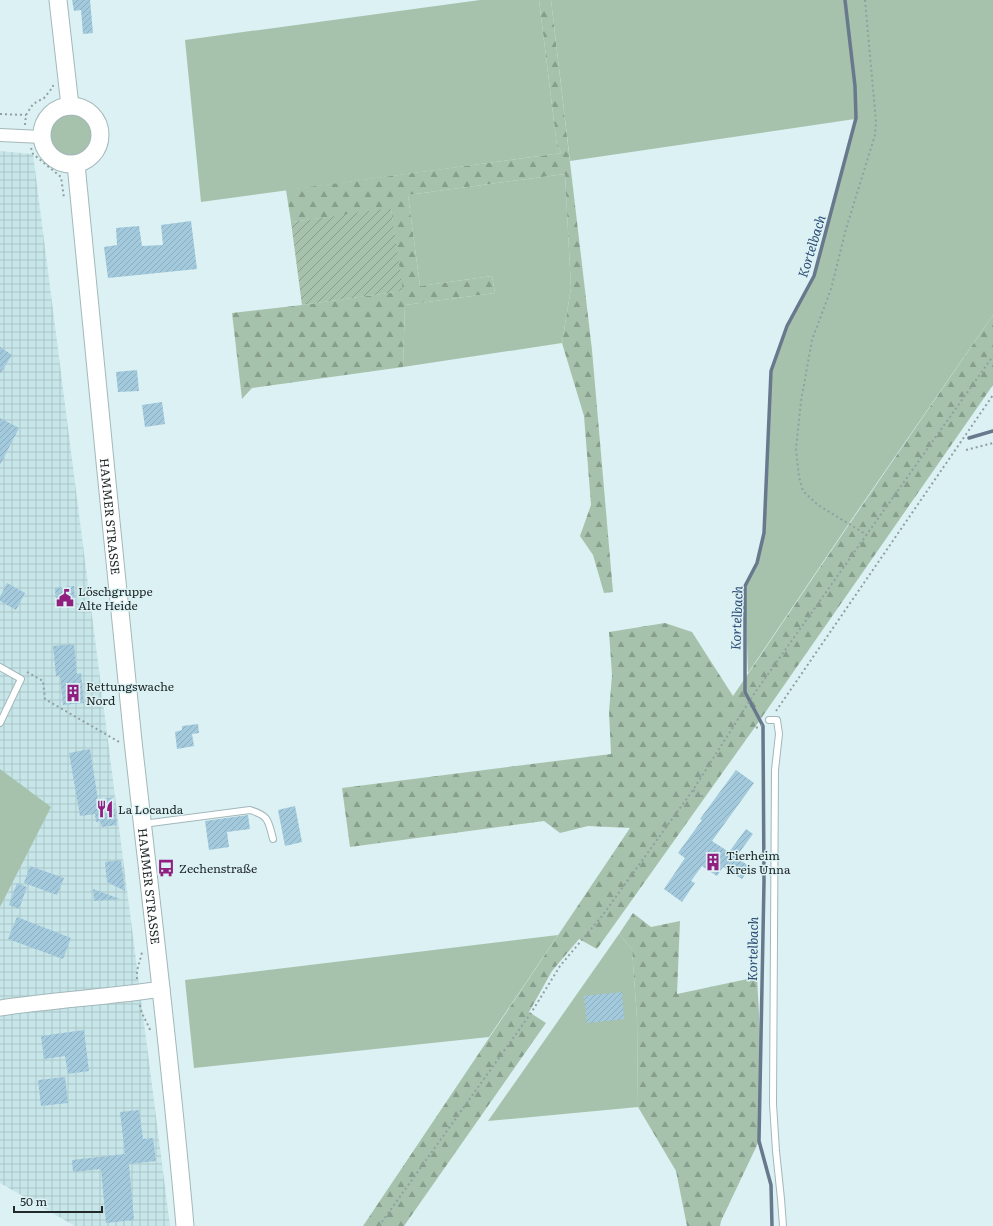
<svg xmlns="http://www.w3.org/2000/svg" width="993" height="1226" viewBox="0 0 993 1226" font-family="Literata,serif">
	<style>
		.industrial { fill: url(#industrial-grid) }
		.grass { fill: #a6c2ac }
		.forest { fill: url(#forest-firs) }
		.garden { fill: url(#garden-furrows) }
		.lines { fill: none; stroke-linecap: round; stroke-linejoin: round }
		.stream { stroke: #68798d; stroke-width: 3.5 }
		.building { fill: url(#building-hatch) }
		.service-casing { stroke: #a3b8ba; stroke-width: 8 }
		.minor-casing { stroke: #a3b8ba; stroke-width: 14 }
		.tertiary-casing { stroke: #a3b8ba; stroke-width: 17 }
		.secondary-casing { stroke: #a3b8ba; stroke-width: 19 }
		.path { stroke: #90a0a2; stroke-width: 2; stroke-dasharray: 2 3; stroke-linecap: butt }
		.service { stroke: #fff; stroke-width: 6 }
		.minor { stroke: #fff; stroke-width: 12 }
		.tertiary { stroke: #fff; stroke-width: 15 }
		.secondary { stroke: #fff; stroke-width: 17 }
		.labels { text-anchor: middle; dominant-baseline: central; stroke-width: 3; stroke-linejoin: round; paint-order: stroke }
		.street-label { font-size: 12px; fill: #21292a; stroke: #dbf1f3 }
		.poi-label { font-size: 12px; fill: #21292a; stroke: #dbf1f3; text-anchor: start }
		.water-label { font-size: 13px; font-style: italic; fill: #2c4b74; stroke: #dbf1f3 }
	</style>
	<defs>
		<pattern id="industrial-grid" width="8" height="8" patternUnits="userSpaceOnUse"><rect width="8" height="8" fill="#c7e6e9"/><path d="M0 4h8M4 0v8" fill="none" stroke="#abc5c8"/></pattern>
		<pattern id="forest-firs" width="22" height="20" patternUnits="userSpaceOnUse"><rect width="22" height="20" fill="#a6c2ac"/><path d="M5 1l3.5 6h-7zM16 11l3.5 6h-7z" fill="#879e8c"/></pattern>
		<pattern id="garden-furrows" width="10" height="10" patternUnits="userSpaceOnUse"><rect width="10" height="10" fill="#a6c2ac"/><path d="M-1 1l2-2M0 10L10 0M9 11l2-2" fill="none" stroke="#879e8c"/></pattern>
		<pattern id="building-hatch" width="6" height="6" patternUnits="userSpaceOnUse"><rect width="6" height="6" fill="#a3c9dc"/><path d="M-1 1l2-2M0 6l6-6M5 7l2-2" fill="none" stroke="#8cadbd"/></pattern>
	</defs>
	<rect width="100%" height="100%" fill="#dbf1f3"/>
	<path class="industrial" d="M0,151l33,3 137,1072h-95l-75,-43z"/>
	<g class="grass">
		<path d="M480,0h59l18,146 5,7 -361,49 -16,-162z"/>
		<path d="M551,0h442v315l-139,201 -106,157 -3,-87 12,-23 7,-30 7,-162 16,-45 27,-50 41,-157 -285,42z"/>
		<circle cx="71" cy="135" r="21"/>
		<path d="M565,174l6,114 -9,55 -159,24 2,-62 90,-12 -3,-17 -72,10 -12,-91z"/>
		<path d="M0,769l51,38 -51,100z"/>
		<path d="M619,934l13,15 5,70 1,88 -150,14z"/>
		<path d="M558,935l-69,102 -295,31 -9,-88z"/>
	</g>
	<g class="forest">
		<path d="M539,0h12l41,350 21,242 -9,1 -11,-38 -13,-19 11,-31 -7,-89 -22,-73 9,-55 -6,-114 -157,21 12,91 72,-10 3,17 -90,12 -2,62 -151,21 -10,11 -10,-86 70,-8 100,-14 -11,-82 -100,13 -5,-32 276,-37 -5,-7z"/>
		<path d="M993,315v70l-233,335 -163,229 -18,-10 -27,32 -23,41 17,11 -142,203h-41l267,-398 -42,-2 -28,7 -16,-12 -194,26 -8,-59 269,-34 -2,-42 3,-37 -3,-43 56,-9 27,9 41,64 113,-167z"/>
		<path d="M633,913l18,14 29,-6 -3,73 80,-17 3,56 -1,108 -38,80 -1,5h-33l-11,-55 -38,-64 -1,-88 -5,-70 -13,-15z"/>
	</g>
	<path class="garden" d="M391,208l12,83 -101,14 -11,-83z"/>
	<g class="lines">
		<g class="stream">
			<path d="M969,438l24,-7"/>
			<path d="M772,1226l-1,-41 -12,-44 5,-259 -1,-156 -18,-34v-106l12,-23 7,-30 7,-162 16,-45 27,-50 42,-158 -1,-32 -10,-86"/>
		</g>
	</g>
	<g class="building">
		<path d="M72,0h18l3,33 -10,1 -2,-24 -7,1z"/>
		<path d="M191,221l6,48 -89,9 -4,-31 13,-2 -1,-17 23,-2 3,20 21,-1 -2,-20z"/>
		<path d="M0,347l12,8 -12,19z"/>
		<path d="M137,370l2,21 -21,1 -2,-20z"/>
		<path d="M162,402l3,22 -20,3 -3,-22z"/>
		<path d="M0,418l19,10 -19,37z"/>
		<path d="M7,583l18,10 -9,17 -16,-9v-4z"/>
		<path d="M74,586l1,19 -19,1 -1,-18z"/>
		<path d="M74,644l3,30 4,-1 3,30 -21,2 -3,-30 -4,1 -3,-30z"/>
		<path d="M198,724l1,9 -7,1 2,12 -17,3 -2,-17 7,-2v-4z"/>
		<path d="M90,749l8,51 15,-3 4,28 -15,2 -2,-6 -4,1 -1,-8 -15,2 -11,-63z"/>
		<path d="M736,770l18,13 -42,58 17,11 17,-23 7,5 -17,23 14,10 -8,12 -19,-12 -6,9 -15,-10 -11,15 4,2 -13,19 -18,-13 21,-31 -7,-5 24,-33 -2,-1z"/>
		<path d="M295,806l7,36 -17,4 -7,-36z"/>
		<path d="M248,815l2,14 -23,3 2,15 -20,3 -4,-29z"/>
		<path d="M121,860l4,31 -18,-9 -2,-20z"/>
		<path d="M30,866l34,12 -7,17 -33,-12z"/>
		<path d="M17,883l10,4 -8,22 -10,-4z"/>
		<path d="M93,889l27,10 -26,2z"/>
		<path d="M17,917l54,21 -8,21 -55,-20z"/>
		<path d="M622,992l2,27 -37,4 -3,-27z"/>
		<path d="M84,1030l5,41 -21,3 -3,-18 -21,3 -3,-23z"/>
		<path d="M65,1077l3,26 -27,3 -3,-26z"/>
		<path d="M139,1110l4,29 10,-1 3,23 -27,3 5,56 -28,3 -5,-54 -28,3 -1,-12 53,-6 -5,-42z"/>
	</g>
	<g class="lines">
		<g class="service-casing">
			<g id="service">
				<path d="M0,667l21,12 -21,44"/>
				<path d="M769,720h8l2,14 -4,36 -2,334 3,47 5,48 2,27"/>
				<path d="M143,824l107,-14c19,6 18,10 23,29"/>
			</g>
		</g>
		<g class="minor-casing">
			<path id="minor" d="M0,135l42,2"/>
		</g>
		<g class="tertiary-casing">
			<path id="tertiary" d="M0,1008c54,-8 108,-11 162,-19"/>
		</g>
		<g class="secondary-casing">
			<g id="secondary">
				<path d="M58,0l12,106"/>
				<circle cx="71" cy="135" r="29"/>
				<path id="s1" d="M76,164c19,192 37,385 57,577 18,161 38,323 52,485"/>
			</g>
		</g>
		<g class="path">
			<path d="M865,0l11,122 -1,13 -29,94 -15,60 -19,51 -11,61 -5,48 3,28 4,14 15,14 49,30"/>
			<path d="M0,114l26,1"/>
			<path d="M25,125l1,-10 7,-11 11,-6 9,-11v-2"/>
			<path d="M31,148l2,6 28,23 3,21"/>
			<path d="M966,450l27,-7"/>
			<path d="M27,672l16,9 2,18 74,43"/>
			<path d="M776,711l217,-316"/>
			<path d="M756,728l6,-3"/>
			<path d="M693,790l12,8"/>
			<path d="M137,979c-1,-10 3,-17 5,-27"/>
			<path d="M140,1005c1,10 7,16 10,25"/>
			<path d="M379,1226l152,-213 29,-47 42,-50 91,-126 61,-96 239,-338"/>
		</g>
		<use href="#service" class="service"/>
		<use href="#minor" class="minor"/>
		<use href="#tertiary" class="tertiary"/>
		<use href="#secondary" class="secondary"/>
	</g>
	<defs>
		<g id="civic-bare" transform="scale(1.38)"><path d="M-.6-6.5H3V-4.5H.6V-3L4-1V1h2V6H-6V1h2V-1L-.6-3ZM-1.2 2.5V6h2.4V2.5Z" fill="#901f80" stroke="#dbf1f3" stroke-width="2.5" paint-order="stroke"/></g>
		<g id="building-bare" transform="scale(1.38)"><path d="M-4-6H4V6H1V3H-1V6H-4ZM-2.5-4.3h1.7v1.8h-1.7ZM.8-4.3h1.7v1.8H.8ZM-2.5-1h1.7V.8h-1.7ZM.8-1h1.7V.8H.8Z" fill="#901f80" stroke="#dbf1f3" stroke-width="2.5" paint-order="stroke"/></g>
		<g id="restaurant-bare" transform="scale(1.38)"><path d="M-5-6h1v4h1v-4h1v4h1v-4h1v5L-1.5 .5V6h-2V.5L-5-1ZM5-6V6H3V1.5H1.5Q1.5-4 5-6Z" fill="#901f80" stroke="#dbf1f3" stroke-width="2.5" paint-order="stroke"/></g>
		<g id="bus-bare" transform="scale(1.38)"><path d="M-5-6H5V4H4V6H2V4H-2V6H-4V4H-5ZM-3.5-4V0h7V-4ZM-3.5 1.2v1.5H-2V1.2ZM2 1.2v1.5H3.5V1.2Z" fill="#901f80" stroke="#dbf1f3" stroke-width="2.5" paint-order="stroke"/></g>
	</defs>
	<g fill-rule="evenodd">
		<use href="#civic-bare" x="65" y="598"/>
		<use href="#building-bare" x="73" y="693"/>
		<use href="#restaurant-bare" x="105" y="809"/>
		<use href="#building-bare" x="713" y="862"/>
		<use href="#bus-bare" x="166" y="868"/>
	</g>
	<g class="labels">
		<g class="street-label">
			<text stroke="none"><textPath href="#s1" startOffset="354">HAMMER STRASSE</textPath></text>
			<text stroke="none"><textPath href="#s1" startOffset="726">HAMMER STRASSE</textPath></text>
		</g>
		<g class="poi-label">
			<text x="78" y="591">Löschgruppe<tspan x="78" dy="14">Alte Heide</tspan></text>
			<text x="86" y="686">Rettungswache<tspan x="86" dy="14">Nord</tspan></text>
			<text x="118" y="809">La Locanda</text>
			<text x="726" y="855">Tierheim<tspan x="726" dy="14">Kreis Unna</tspan></text>
			<text x="179" y="868">Zechenstraße</text>
		</g>
		<g class="water-label">
			<text transform="translate(811 246) rotate(-73)">Kortelbach</text>
			<text transform="translate(736 618) rotate(-88)">Kortelbach</text>
			<text transform="translate(752 949) rotate(-89)">Kortelbach</text>
		</g>
	</g>
	<path d="M14 1206v6h88v-6" fill="none" stroke="#21292a" stroke-width="2"/>
	<text x="20" y="1206" font-size="12" fill="#21292a" stroke="#dbf1f3" stroke-width="3" paint-order="stroke">50 m</text>
</svg>
